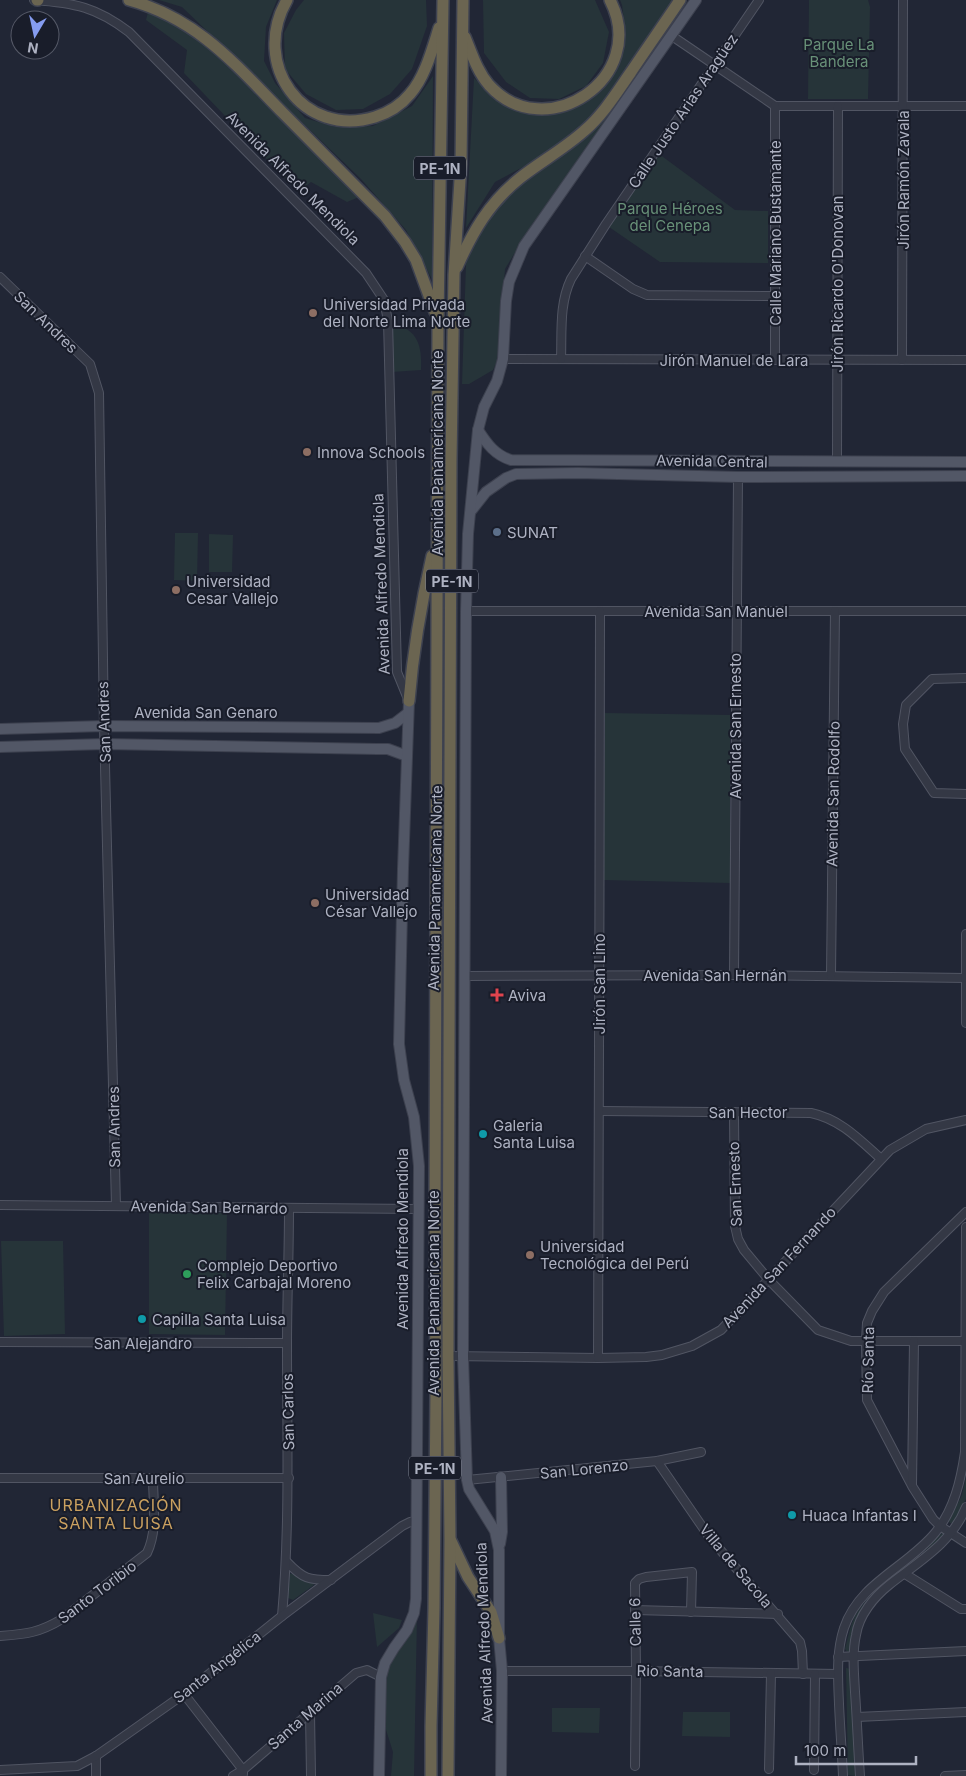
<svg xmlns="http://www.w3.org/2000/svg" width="966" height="1776" viewBox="0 0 966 1776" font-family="Inter,sans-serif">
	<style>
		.green { fill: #263439 }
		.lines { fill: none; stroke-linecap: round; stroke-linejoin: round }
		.minor-casing { stroke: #515563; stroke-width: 10 }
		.major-casing { stroke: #3d414f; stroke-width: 12 }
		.highway-casing { stroke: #3e4250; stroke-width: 14 }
		.minor { stroke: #343845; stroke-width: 8 }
		.major { stroke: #525766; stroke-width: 10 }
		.highway { stroke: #6b6551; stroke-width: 11 }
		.education-dot { fill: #8d6e63; stroke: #191d2a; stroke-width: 2 }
		.service-dot { fill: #5c6f8a; stroke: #191d2a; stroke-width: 2 }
		.health-dot { fill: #e0444e; stroke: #191d2a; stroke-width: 2 }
		.culture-dot { fill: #0f9aa8; stroke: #191d2a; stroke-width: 2 }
		.leisure-dot { fill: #2e9e5b; stroke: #191d2a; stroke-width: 2 }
		.labels { text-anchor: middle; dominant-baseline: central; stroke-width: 4; stroke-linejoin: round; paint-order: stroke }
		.shield { fill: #191d2a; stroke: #818594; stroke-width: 1 }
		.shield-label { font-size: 14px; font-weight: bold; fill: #aeb2c2 }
		.park-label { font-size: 15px; fill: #689178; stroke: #191d2a }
		.street-label { font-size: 15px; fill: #aeb2c2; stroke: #191d2a }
		.poi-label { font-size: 15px; fill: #aeb2c2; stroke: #191d2a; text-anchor: start }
		.neighbourhood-label { font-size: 16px; letter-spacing: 1px; fill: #cba160; stroke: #191d2a }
	</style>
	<rect width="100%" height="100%" fill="#212635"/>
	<g class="green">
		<path d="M159,0h118l-11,27 -2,34 11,22 30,35 30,9 38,-1 39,-20 21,-30 -1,203 -26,-49 -45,-51 -179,-172z"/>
		<path d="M304,0h122l1,26 -15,43 -22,25 -27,15 -27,1 -30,-16 -21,-25 -1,-36 12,-23z"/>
		<path d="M483,0h112l14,32 -6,31 -17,23 -27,13 -29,-1 -24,-16 -22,-29z"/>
		<path d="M620,0h57l-75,107 -22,24 -36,25 -49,26 -29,46 8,-150 20,19 24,13 24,3 29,-4 22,-12 22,-24 8,-25 2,-20 -3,-23z"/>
		<path d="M809,0h59l2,7 -2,92h-60z"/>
		<path d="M148,12l14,4 46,31 151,150 -12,5 -36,-20 -13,10 -114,-119 3,-23 -41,-30z"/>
		<path d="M636,75l2,3 -54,76 -51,69 -28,46 -7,90 -5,11 -24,14h-7l4,-120 11,-28 25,-37 59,-43 37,-30z"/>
		<path d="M659,154l76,56 33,1v52l-108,-1 -51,-35z"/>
		<path d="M392,323c26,7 30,22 29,47l-29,2z"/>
		<path d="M175,533h23l-1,48 -23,-1z"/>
		<path d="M209,534l24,1 -1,37h-23z"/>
		<path d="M605,713l125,2v168l-127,-3z"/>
		<path d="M149,1213h78l-2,122 -76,-1z"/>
		<path d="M1,1241h62l2,93 -61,2z"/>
		<path d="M966,1477v22l-13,24h-3l-1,-2 13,-26z"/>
		<path d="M942,1533l2,2 -6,8 -66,55 -21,53 -4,1 -2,-3c3,-11 5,-23 10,-33 17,-29 47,-45 71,-66 5,-5 10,-12 16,-17z"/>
		<path d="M294,1573l18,9 2,3 -21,15 -5,-2 2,-24z"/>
		<path d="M373,1613l29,7 -3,8 -22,19z"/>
		<path d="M417,1615l-3,161h-23l2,-24 -11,-35 1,-40 13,-29z"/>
		<path d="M846,1668l6,1 3,107 -7,-1z"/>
		<path d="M552,1708h48l-1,25 -47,-1z"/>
		<path d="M683,1712h47v25l-48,-1z"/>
	</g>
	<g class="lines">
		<g class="minor-casing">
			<g id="minor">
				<path d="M34,0c41,3 62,7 95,32l237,241 18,27 4,21 9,351 11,27"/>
				<path d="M672,36l103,70h191"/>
				<path d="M585,256l48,33 14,6 127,1"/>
				<path d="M0,277l90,87 9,29 5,333 12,480"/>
				<path d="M503,359l463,1"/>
				<path d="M561,359c1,-27 -2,-55 10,-80l35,-55 153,-224"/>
				<path d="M775,360v-254"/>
				<path d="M902,360l1,-360"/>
				<path d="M837,462l1,-356"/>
				<path d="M466,611h500"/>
				<path d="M966,678l-34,1 -26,26 -3,19 2,25 29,44 32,1"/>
				<path d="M966,934v89"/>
				<path d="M734,975l4,-498"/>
				<path d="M465,976l269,-1 232,3"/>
				<path d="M831,976l4,-365"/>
				<path d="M600,1111l211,2c29,6 48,26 69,45"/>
				<path d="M734,1112l1,114 3,13 6,11 25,30 49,50 33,11h115"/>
				<path d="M0,1205l418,4"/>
				<path d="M966,1212l-82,80 -12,19 -5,12 -1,18 1,59 45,86 21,33 7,7 26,17"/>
				<path d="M0,1342l287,1"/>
				<path d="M448,1356l150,2 48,-1 16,-2 30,-9 29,-16 169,-180 36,-21 40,-9"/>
				<path d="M598,1358c2,-249 1,-498 2,-747"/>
				<path d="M657,1461l53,77 90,104 2,9 1,23"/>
				<path d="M0,1478h289"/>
				<path d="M467,1480l190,-19 44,-9"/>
				<path d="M912,1484l2,-143"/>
				<path d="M287,1562c16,17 22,18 44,18"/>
				<path d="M905,1574l56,35h5"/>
				<path d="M635,1610l143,4"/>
				<path d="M282,1616c8,-90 5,-180 5,-270 0,-46 2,-92 2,-138"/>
				<path d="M0,1636c26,-2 39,-3 62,-17l85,-66c11,-23 6,-51 6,-75"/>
				<path d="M838,1657l128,-6"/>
				<path d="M502,1671h134l202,3"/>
				<path d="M184,1694l59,76v4"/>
				<path d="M310,1713l1,63"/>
				<path d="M857,1717l109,-5"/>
				<path d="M96,1756v20"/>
				<path d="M635,1766l1,-95 -1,-88 4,-4 7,-2 46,-5 -1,40"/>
				<path d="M769,1769l2,-96"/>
				<path d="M0,1770l77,-4 19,-10 88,-62 98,-78 120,-90 8,-4 7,-1"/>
				<path d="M814,1770l1,-96"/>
				<path d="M233,1776l10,-6 113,-97 11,-3 14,7"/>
				<path d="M843,1776c-1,-24 -3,-48 -4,-72 -1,-26 -3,-52 5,-76 15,-45 63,-61 91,-95 19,-23 26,-53 30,-81l1,-225"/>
				<path d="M860,1776c-2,-28 -3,-56 -5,-84 -1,-19 -3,-39 1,-57 3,-20 18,-38 33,-50 29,-23 63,-42 77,-78"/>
				<path d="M945,1776l21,-1"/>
			</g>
		</g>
		<g class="major-casing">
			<g id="major">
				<path d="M478,430c9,14 17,25 33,30l455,2"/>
				<path d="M471,511l15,-19 20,-14 10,-4 62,-1 160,4 228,-1"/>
				<path d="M0,729l104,-3 275,2 16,-5 13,-10"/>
				<path d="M0,747l105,-3 272,5h11l19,7"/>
				<path d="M500,1544l2,-12 -1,-55"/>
				<path d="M379,1776l2,-99 4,-14 9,-15 13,-18 7,-17 2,-14 3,-433 -5,-49 -10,-37 -5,-36 4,-175 6,-168"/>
				<path d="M501,1776l1,-105 -3,-33v-88l-4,-19 -26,-42 -2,-9 -4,-124 3,-745 2,-77 10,-104 6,-23 13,-26 6,-22 3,-58 3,-19 15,-36 172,-246"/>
			</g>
		</g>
		<g class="highway-casing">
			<g id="highway">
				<path d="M37,0h1"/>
				<path d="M129,0c69,19 106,64 154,113 34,34 68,69 102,103l20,26 11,18 19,52"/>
				<path d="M287,0c-37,64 16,139 88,117 13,-4 26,-12 35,-23 15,-17 22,-44 29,-66"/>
				<path d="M465,37c7,17 12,34 24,48 56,62 161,-7 121,-85"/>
				<path d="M457,267c16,-36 32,-64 63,-89 20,-16 44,-29 64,-47 19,-16 33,-39 47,-59 16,-24 33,-48 49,-72"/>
				<path d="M409,701c4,-49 12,-97 23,-145"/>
				<path d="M451,1541l17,36 23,35 8,26"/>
				<path d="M431,1776v-50l3,-118 2,-217 -1,-182 3,-888 5,-321"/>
				<path d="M448,1776l2,-237 -2,-183 3,-896 3,-185 7,-111 2,-164"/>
			</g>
		</g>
		<use href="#minor" class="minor"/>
		<use href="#major" class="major"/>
		<use href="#highway" class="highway"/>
	</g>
	<g class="education-dot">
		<circle cx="313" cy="313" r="5"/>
		<circle cx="307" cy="452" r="5"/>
		<circle cx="176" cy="590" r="5"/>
		<circle cx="315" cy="903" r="5"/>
		<circle cx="530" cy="1255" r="5"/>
	</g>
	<circle class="service-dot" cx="497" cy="532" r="5"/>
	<path class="health-dot" d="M494.5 987.5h5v5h5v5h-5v5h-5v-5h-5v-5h5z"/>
	<g class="culture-dot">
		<circle cx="483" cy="1134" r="5"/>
		<circle cx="142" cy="1319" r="5"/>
		<circle cx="792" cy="1515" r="5"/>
	</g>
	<circle class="leisure-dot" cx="187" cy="1274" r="5"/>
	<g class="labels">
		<g class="shield">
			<rect x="414" y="156.5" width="52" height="23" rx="4"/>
			<rect x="426" y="569.5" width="52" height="23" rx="4"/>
			<rect x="409" y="1456.5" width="52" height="23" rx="4"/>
		</g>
		<g class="shield-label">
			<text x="440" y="168">PE-1N</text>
			<text x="452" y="581">PE-1N</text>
			<text x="435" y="1468">PE-1N</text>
		</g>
		<g class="park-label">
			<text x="839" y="44">Parque La<tspan x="839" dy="17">Bandera</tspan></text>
			<text x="670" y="208">Parque Héroes<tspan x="670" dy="17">del Cenepa</tspan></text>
		</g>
		<g class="street-label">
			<text transform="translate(683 111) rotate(-56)">Calle Justo Arias Aragüez</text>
			<text transform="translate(293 178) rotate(45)">Avenida Alfredo Mendiola</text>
			<text transform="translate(903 180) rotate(-90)">Jirón Ramón Zavala</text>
			<text transform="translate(775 233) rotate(-90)">Calle Mariano Bustamante</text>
			<text transform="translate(837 284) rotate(-90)">Jirón Ricardo O'Donovan</text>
			<text transform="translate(46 322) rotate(44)">San Andres</text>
			<text x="734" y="360">Jirón Manuel de Lara</text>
			<text transform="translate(437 453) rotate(-90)">Avenida Panamericana Norte</text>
			<text transform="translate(712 461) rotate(1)">Avenida Central</text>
			<text transform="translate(381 584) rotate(-92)">Avenida Alfredo Mendiola</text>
			<text x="716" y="611">Avenida San Manuel</text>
			<text x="206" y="712">Avenida San Genaro</text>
			<text transform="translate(104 722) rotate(-92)">San Andres</text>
			<text transform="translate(735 726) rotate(-90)">Avenida San Ernesto</text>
			<text transform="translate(833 794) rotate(-89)">Avenida San Rodolfo</text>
			<text transform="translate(435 888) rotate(-89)">Avenida Panamericana Norte</text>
			<text x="715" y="975">Avenida San Hernán</text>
			<text transform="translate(599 984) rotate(-90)">Jirón San Lino</text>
			<text x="748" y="1112">San Hector</text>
			<text transform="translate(114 1127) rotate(-91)">San Andres</text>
			<text transform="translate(735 1184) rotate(-92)">San Ernesto</text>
			<text transform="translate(209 1207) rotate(1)">Avenida San Bernardo</text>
			<text transform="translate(402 1239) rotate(-90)">Avenida Alfredo Mendiola</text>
			<text transform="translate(779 1267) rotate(-47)">Avenida San Fernando</text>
			<text transform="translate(433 1293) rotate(-90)">Avenida Panamericana Norte</text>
			<text x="143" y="1343">San Alejandro</text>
			<text transform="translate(868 1360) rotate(-89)">Río Santa</text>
			<text transform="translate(288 1412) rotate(-91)">San Carlos</text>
			<text transform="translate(584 1469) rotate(-6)">San Lorenzo</text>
			<text x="144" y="1478">San Aurelio</text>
			<text transform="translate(736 1566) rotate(50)">Villa de Sacola</text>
			<text transform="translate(97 1592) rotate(-37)">Santo Toribio</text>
			<text transform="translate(635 1622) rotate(-91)">Calle 6</text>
			<text transform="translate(484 1633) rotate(-92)">Avenida Alfredo Mendiola</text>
			<text transform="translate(217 1667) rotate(-38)">Santa Angélica</text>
			<text transform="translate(670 1671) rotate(1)">Rio Santa</text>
			<text transform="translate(305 1716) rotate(-41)">Santa Marina</text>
		</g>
		<g class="poi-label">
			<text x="323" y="304">Universidad Privada<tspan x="323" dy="17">del Norte Lima Norte</tspan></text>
			<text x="317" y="452">Innova Schools</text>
			<text x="507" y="532">SUNAT</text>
			<text x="186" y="581">Universidad<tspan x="186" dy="17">Cesar Vallejo</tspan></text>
			<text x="325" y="894">Universidad<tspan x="325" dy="17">César Vallejo</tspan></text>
			<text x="508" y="995">Aviva</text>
			<text x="493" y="1125">Galeria<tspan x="493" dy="17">Santa Luisa</tspan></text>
			<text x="540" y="1246">Universidad<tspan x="540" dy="17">Tecnológica del Perú</tspan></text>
			<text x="197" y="1265">Complejo Deportivo<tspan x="197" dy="17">Felix Carbajal Moreno</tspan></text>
			<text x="152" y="1319">Capilla Santa Luisa</text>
			<text x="802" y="1515">Huaca Infantas I</text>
		</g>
		<g class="neighbourhood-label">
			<text x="116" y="1505">URBANIZACIÓN<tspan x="116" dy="18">SANTA LUISA</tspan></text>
		</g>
	</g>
	<g transform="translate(35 35) rotate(189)"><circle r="24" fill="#191d2a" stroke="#555967"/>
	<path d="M0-4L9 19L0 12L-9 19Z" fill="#859cf0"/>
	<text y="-8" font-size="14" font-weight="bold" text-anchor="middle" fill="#aeb2c2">N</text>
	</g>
	<path d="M796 1756v8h120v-8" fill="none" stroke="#aeb2c2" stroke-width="2.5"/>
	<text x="804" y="1756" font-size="15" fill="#aeb2c2" stroke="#191d2a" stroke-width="4" paint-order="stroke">100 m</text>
</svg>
